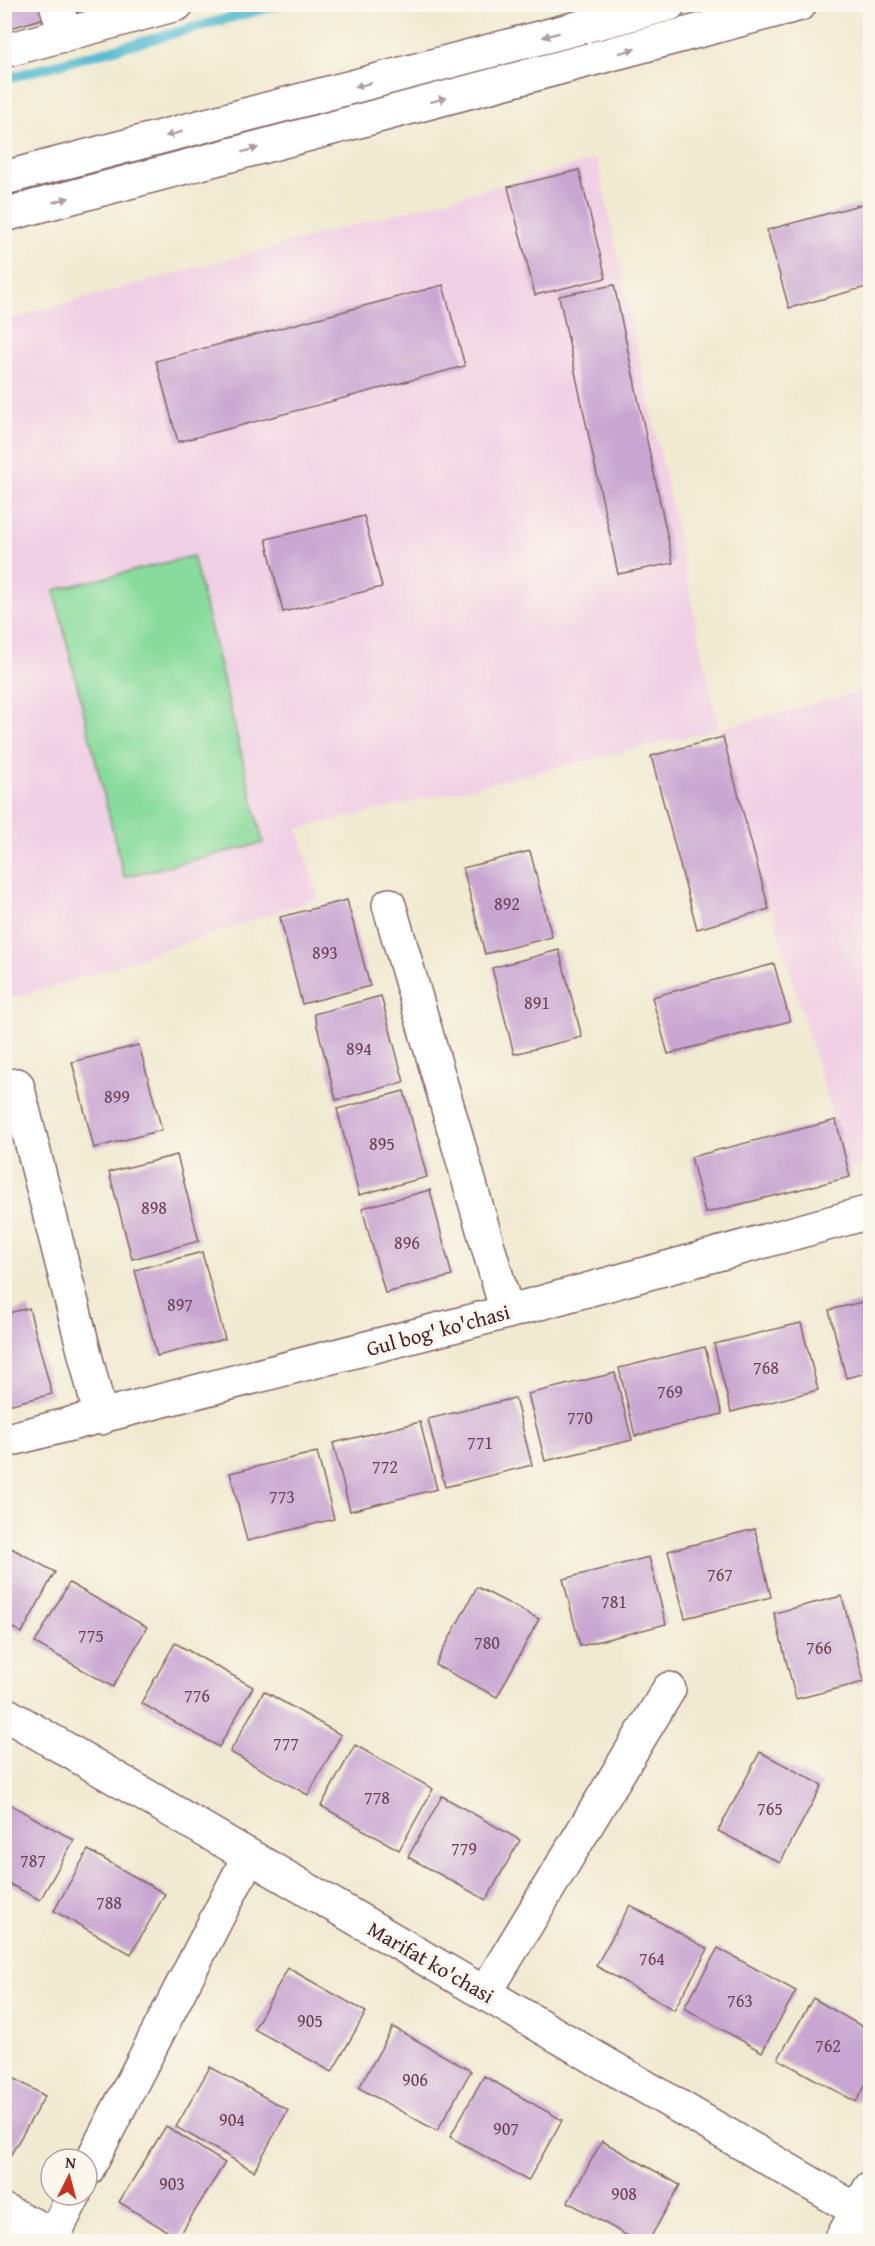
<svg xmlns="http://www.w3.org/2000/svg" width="875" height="2246" viewBox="0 0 875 2246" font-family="'Gentium Book Plus',serif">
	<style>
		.built { fill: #f0d0e4 }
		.green { fill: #88db9c; stroke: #697d64; stroke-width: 1.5 }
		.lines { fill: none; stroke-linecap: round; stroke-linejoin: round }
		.stream { stroke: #51b9cf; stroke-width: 10 }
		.building { fill: #c8a6d1 }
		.minor-casing { stroke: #846665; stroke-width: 36 }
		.major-casing { stroke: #846665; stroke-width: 36 }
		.minor { stroke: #fff; stroke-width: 33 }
		.major { stroke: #fff; stroke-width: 33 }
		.oneway { fill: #ae9aa0 }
		.labels { text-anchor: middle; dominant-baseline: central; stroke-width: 6; stroke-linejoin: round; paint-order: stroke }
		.number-label { font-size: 18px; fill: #6a4154 }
		.street-label { font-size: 21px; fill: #4a1f2b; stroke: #fbf7ec }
	</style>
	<rect width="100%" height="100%" fill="#fbf7ec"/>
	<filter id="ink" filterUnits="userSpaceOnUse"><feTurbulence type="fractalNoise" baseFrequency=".0167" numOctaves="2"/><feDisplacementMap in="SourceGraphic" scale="12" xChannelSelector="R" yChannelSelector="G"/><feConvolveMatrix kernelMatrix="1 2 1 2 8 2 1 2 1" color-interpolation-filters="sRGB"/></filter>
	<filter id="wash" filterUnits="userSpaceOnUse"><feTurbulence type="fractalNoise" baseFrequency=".008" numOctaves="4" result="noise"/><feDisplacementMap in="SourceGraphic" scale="24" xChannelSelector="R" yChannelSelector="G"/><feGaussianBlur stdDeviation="1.35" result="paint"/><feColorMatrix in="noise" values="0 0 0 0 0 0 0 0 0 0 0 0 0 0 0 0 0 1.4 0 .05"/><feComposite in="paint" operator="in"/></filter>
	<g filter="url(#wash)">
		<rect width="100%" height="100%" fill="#f0ead1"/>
		<path class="built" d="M597,159l122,570 151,-40v474l-22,6 -129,-440 -421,100 20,69 -265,89 -48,13 -1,-201 18,64 -18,-69 1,-474z"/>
		<path class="green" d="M193,556l70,287 -139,34 -70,-287z"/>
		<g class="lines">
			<path class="stream" d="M4,79l278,-75"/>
		</g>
		<g id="blocks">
			<g class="building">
				<path d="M4,4h38l3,14 -41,12z"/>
				<path d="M74,4h32v1l-29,8z"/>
				<path d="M579,170l27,108 -71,17 -27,-108z"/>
				<path d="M870,202v84l-81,22 -22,-78z"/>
				<path d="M443,285l22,81 -287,76 -22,-81z"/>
				<path d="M614,285l59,278 -55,11 -59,-278z"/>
				<path d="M364,516l18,71 -99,25 -17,-73z"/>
				<path d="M723,737l46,172 -72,20 -46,-173z"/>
				<path d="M530,851l22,86 -67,17 -22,-86z"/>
				<path d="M347,900l23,86 -68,18 -22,-87z"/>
				<path d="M559,950l23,87 -68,17 -22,-86z"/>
				<path d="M774,964l16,57 -122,33 -16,-57z"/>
				<path d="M381,996l23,86 -68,18 -22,-86z"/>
				<path d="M139,1045l23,85 -68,18 -22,-86z"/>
				<path d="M404,1091l23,86 -68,18 -22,-86z"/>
				<path d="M836,1120l14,57 -145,36 -14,-56z"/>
				<path d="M177,1155l22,86 -67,18 -23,-87z"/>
				<path d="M430,1190l22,86 -67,17 -23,-85z"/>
				<path d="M202,1252l23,87 -68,17 -22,-86z"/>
				<path d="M870,1300v72l-24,6 -17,-68z"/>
				<path d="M29,1308l23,86 -48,12v-92z"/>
				<path d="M801,1323l17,67 -87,22 -17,-68z"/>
				<path d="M705,1347l17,67 -87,22 -16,-68z"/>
				<path d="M615,1373l17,67 -87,21 -17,-67z"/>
				<path d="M515,1398l17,67 -87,22 -17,-68z"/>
				<path d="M420,1422l17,67 -87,22 -17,-68z"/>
				<path d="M317,1452l17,67 -87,22 -17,-68z"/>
				<path d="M755,1529l16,68 -86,21 -17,-67z"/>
				<path d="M4,1544l51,28 -33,61 -18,-10z"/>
				<path d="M649,1557l17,67 -86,22 -17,-67z"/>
				<path d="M69,1583l78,44 -34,60 -78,-44z"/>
				<path d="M477,1587l62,32 -42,78 -62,-32z"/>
				<path d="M842,1596l22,86 -68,17 -22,-86z"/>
				<path d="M175,1643l78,44 -34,60 -78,-44z"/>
				<path d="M264,1691l77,44 -33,60 -78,-43z"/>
				<path d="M355,1745l78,44 -34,61 -78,-44z"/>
				<path d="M760,1752l62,33 -42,78 -62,-32z"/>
				<path d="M442,1796l78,44 -34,60 -78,-43z"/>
				<path d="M4,1801l70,39 -34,60 -36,-19z"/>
				<path d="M88,1850l77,44 -34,60 -77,-43z"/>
				<path d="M630,1905l78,44 -34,61 -78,-44z"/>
				<path d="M718,1948l78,43 -34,61 -78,-44z"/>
				<path d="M288,1968l78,44 -34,60 -78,-43z"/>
				<path d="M813,1998l57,33v46l-14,25 -78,-43z"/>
				<path d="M393,2027l78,44 -34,60 -78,-43z"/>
				<path d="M210,2067l78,43 -34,61 -78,-44z"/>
				<path d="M5,2073l40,23 -35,60 -5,-3z"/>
				<path d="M484,2076l78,44 -34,61 -78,-44z"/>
				<path d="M166,2126l59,37 -47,75 -59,-36z"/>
				<path d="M602,2141l78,44 -32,57h-10l-70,-40z"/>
			</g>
		</g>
	</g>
	<g filter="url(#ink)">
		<use href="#blocks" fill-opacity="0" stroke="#846665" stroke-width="1.5"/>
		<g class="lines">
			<g class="minor-casing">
				<g id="minor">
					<path d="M56,4l9,31"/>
					<path d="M4,51l173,-47"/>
					<path d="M389,905l118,407"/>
					<path d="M17,1085l84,333"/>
					<path d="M4,1441l503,-129 363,-100"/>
					<path d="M4,1713l866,505"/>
					<path d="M485,1993l184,-304"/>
					<path d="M87,2170l162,-314"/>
					<path d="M4,2211l50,24"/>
					<path d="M55,2242l-1,-7 20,-40"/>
					<path d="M840,2242l30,-54"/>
				</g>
			</g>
			<g class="major-casing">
				<g id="major">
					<path d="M4,178l665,-174"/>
					<path d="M4,215l796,-211"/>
				</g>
			</g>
			<use href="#minor" class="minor"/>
			<use href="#major" class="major"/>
		</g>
		<defs><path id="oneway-solid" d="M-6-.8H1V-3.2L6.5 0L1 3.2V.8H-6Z" transform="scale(1.5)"/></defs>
		<g class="oneway">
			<use href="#oneway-solid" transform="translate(551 35) rotate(165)"/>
			<use href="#oneway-solid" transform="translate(627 51) rotate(-15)"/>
			<use href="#oneway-solid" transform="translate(363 85) rotate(165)"/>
			<use href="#oneway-solid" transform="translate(438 100) rotate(-15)"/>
			<use href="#oneway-solid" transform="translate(174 134) rotate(165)"/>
			<use href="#oneway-solid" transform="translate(250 150) rotate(-15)"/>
			<use href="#oneway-solid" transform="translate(61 200) rotate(-15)"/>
		</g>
	</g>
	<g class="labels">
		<g class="number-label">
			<text x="507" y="903">892</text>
			<text x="325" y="952">893</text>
			<text x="537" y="1002">891</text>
			<text x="359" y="1048">894</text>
			<text x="117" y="1096">899</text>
			<text x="382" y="1143">895</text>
			<text x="154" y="1207">898</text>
			<text x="407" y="1242">896</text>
			<text x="180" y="1304">897</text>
			<text x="766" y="1367">768</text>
			<text x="670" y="1391">769</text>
			<text x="580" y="1417">770</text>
			<text x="480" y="1442">771</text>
			<text x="385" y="1466">772</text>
			<text x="282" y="1496">773</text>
			<text x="720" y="1574">767</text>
			<text x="614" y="1601">781</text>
			<text x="91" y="1635">775</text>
			<text x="487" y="1642">780</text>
			<text x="819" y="1647">766</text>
			<text x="197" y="1695">776</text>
			<text x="286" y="1743">777</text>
			<text x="377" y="1797">778</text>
			<text x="770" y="1808">765</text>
			<text x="464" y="1848">779</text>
			<text x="33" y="1860">787</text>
			<text x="109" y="1902">788</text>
			<text x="652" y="1958">764</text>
			<text x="740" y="2000">763</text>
			<text x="310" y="2020">905</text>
			<text x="828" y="2045">762</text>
			<text x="415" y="2079">906</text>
			<text x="232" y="2119">904</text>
			<text x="506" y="2128">907</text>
			<text x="172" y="2183">903</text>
			<text x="624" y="2193">908</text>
		</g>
		<g class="street-label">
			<text transform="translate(438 1330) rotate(-15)">Gul bog' ko'chasi</text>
			<text transform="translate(431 1962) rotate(30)">Marifat ko'chasi</text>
		</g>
	</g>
	<rect width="875" height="2246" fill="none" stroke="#fbf7ec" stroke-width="24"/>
	<g transform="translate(69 2177) rotate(6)"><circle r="28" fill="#fbf7ec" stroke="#b4a19f" stroke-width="1.5"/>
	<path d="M0-4.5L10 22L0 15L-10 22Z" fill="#c8321e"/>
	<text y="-9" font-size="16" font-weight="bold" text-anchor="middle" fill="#4a1f2b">N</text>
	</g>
</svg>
